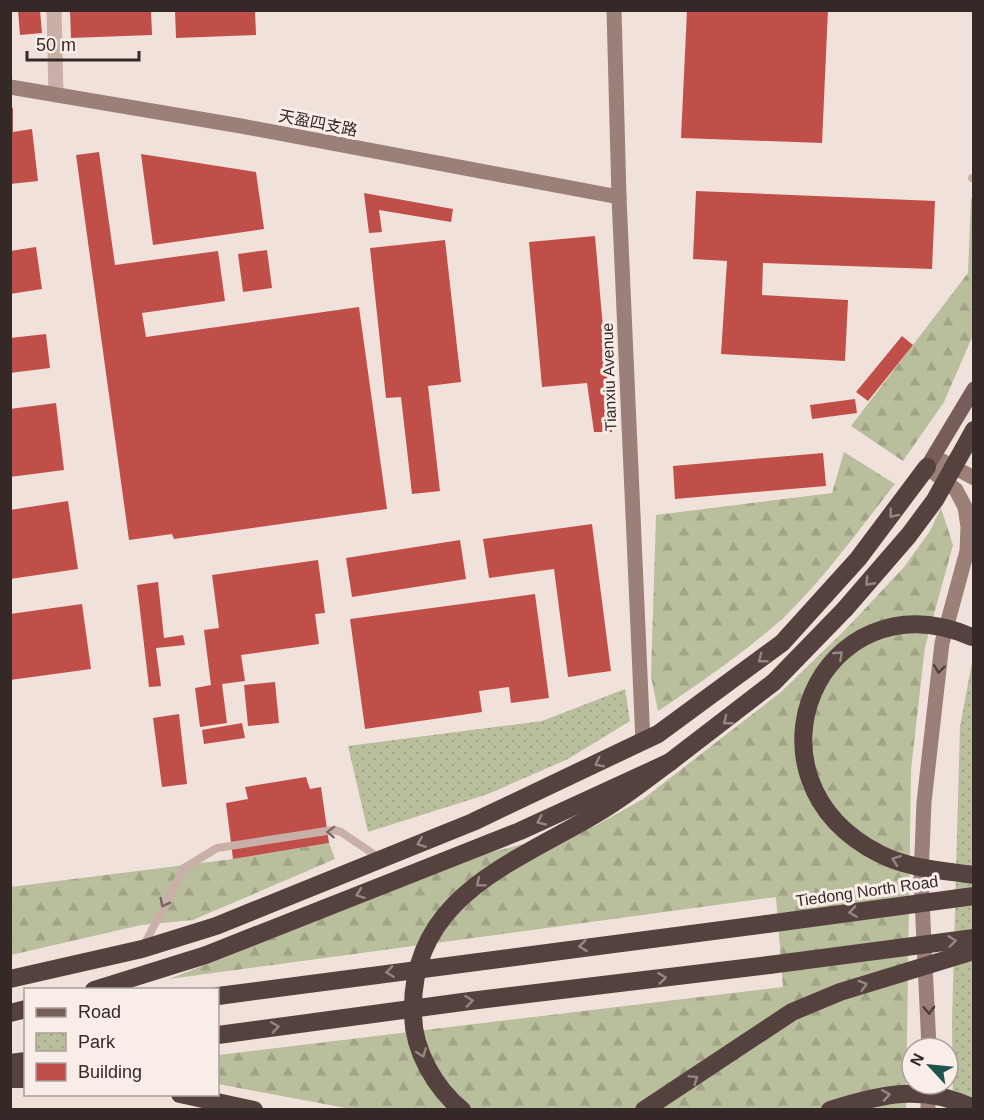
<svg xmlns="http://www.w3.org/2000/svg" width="984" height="1120" viewBox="0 0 984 1120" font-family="Helvetica,'Noto Sans SC',sans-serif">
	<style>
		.forest { fill: url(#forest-firs) }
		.park { fill: url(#park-dots) }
		.building { fill: #c04f4a }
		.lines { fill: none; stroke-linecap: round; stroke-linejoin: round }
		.lane { stroke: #c8b0a8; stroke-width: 8 }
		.street { stroke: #c8b0a8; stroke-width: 15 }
		.secondary { stroke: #9b7f79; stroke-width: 15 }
		.primary { stroke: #765d59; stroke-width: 15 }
		.highway { stroke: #55423f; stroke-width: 18 }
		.highway-bridge { stroke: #55423f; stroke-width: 18 }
		.oneway { stroke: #968682 }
		.oneway2 { stroke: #4e3e3c }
		.oneway3 { stroke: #776662 }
		.labels { text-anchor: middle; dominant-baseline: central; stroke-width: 6; stroke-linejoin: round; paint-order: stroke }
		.street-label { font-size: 16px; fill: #352928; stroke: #f8ede7 }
	</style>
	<defs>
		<pattern id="forest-firs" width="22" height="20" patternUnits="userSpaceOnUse" patternTransform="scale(1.5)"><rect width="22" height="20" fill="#b9be9c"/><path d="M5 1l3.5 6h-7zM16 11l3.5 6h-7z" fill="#a0a386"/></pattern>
		<pattern id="park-dots" width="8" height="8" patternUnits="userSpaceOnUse" patternTransform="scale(1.5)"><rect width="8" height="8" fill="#b9be9c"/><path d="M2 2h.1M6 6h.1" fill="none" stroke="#a0a386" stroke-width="1.8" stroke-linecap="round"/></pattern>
	</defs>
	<rect width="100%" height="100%" fill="#f0e2db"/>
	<g class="forest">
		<path d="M971,198h2v137l-29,67 -41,59 -52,-35 117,-153z"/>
		<path d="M844,452l51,32c-34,43 -74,99 -115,137 -38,33 -80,62 -122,90l-7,-35 5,-161 176,-22z"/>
		<path d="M941,508l12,37 -28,102 -14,123 -5,339 -550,1 -138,-26v-29l565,-68 -7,-90 -607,82 319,-126 107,-27 48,-27 138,-107 65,-63 58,-62 26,-36z"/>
		<path d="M329,843l6,16 -142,61 -52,5 -130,30 -1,-68 223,-28z"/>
	</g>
	<g class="park">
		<path d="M973,657l1,452 -21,1 -1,-88 8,-296z"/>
		<path d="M625,689l5,32 -62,38 -80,35 -120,38 -20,-86 194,-25z"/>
	</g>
	<g class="building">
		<path d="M18,10h22l2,23 -22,2z"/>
		<path d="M70,10h81l1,25 -81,3z"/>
		<path d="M175,10h80l1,25 -80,3z"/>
		<path d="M687,10h141l-6,133 -141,-5z"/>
		<path d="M10,107l3,1v24l19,-3 6,52 -28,3z"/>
		<path d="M99,152l16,113 103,-14 7,50 -83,12 4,24 213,-30 28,202 -213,30 -2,-5 -43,6 -53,-385z"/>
		<path d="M141,154l115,18 8,57 -111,16z"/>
		<path d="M696,191l239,10 -3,68 -169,-6 -1,32 86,5 -3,61 -124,-7 6,-93 -34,-2z"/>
		<path d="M364,193l89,16 -2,13 -72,-12 3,22 -13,1z"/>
		<path d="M595,236l17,196h-18l-7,-49 -45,4 -13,-145z"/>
		<path d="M445,240l16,142 -33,4 12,105 -28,3 -11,-97 -15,1 -16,-150z"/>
		<path d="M36,247l6,42 -32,5v-43z"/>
		<path d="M267,250l5,38 -29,4 -5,-38z"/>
		<path d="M46,334l4,34 -40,5v-35z"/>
		<path d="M902,336l11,9 -45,56 -12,-9z"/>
		<path d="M855,399l2,14 -45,6 -2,-14z"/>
		<path d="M56,403l8,67 -54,7v-68z"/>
		<path d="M823,453l3,33 -151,13 -2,-33z"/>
		<path d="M68,501l10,68 -68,10v-69z"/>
		<path d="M592,524l19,147 -43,6 -14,-108 -65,9 -6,-39z"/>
		<path d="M460,540l6,39 -114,18 -6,-39z"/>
		<path d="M318,560l7,53 -10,1 4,30 -78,11 4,26 -23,3 5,39 -27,4 -5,-39 16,-3 -7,-55 15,-2 -7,-53z"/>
		<path d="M158,582l6,56 19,-3 2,10 -29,3 5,38 -12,1 -12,-102z"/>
		<path d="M535,594l14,104 -38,5 -2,-16 -30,4 3,21 -117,17 -15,-110z"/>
		<path d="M82,604l9,65 -81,11v-66z"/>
		<path d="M275,682l4,41 -31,3 -4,-41z"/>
		<path d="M179,714l8,70 -25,3 -9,-69z"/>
		<path d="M242,723l3,15 -41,6 -2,-14z"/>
		<path d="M306,777l4,12 11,-2 8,56 -96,16 -7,-56 22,-4 -3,-12z"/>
	</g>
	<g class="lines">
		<g class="lane">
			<path d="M972,178h2"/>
			<path d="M143,947l41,-79 33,-20 116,-18 8,2 40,27"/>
		</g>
		<path class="street" d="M54,10l2,85"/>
		<g class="secondary">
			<path d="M614,10l5,187 24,545"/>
			<path d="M10,87l231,39 378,71"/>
			<path d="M935,457l39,21"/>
			<path d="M927,467l29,23 9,17 3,20 -1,24 -25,92 -18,159 -3,77 8,169"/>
			<path d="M928,1110v-26"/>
		</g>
		<path class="primary" d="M927,467l47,-78"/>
		<g class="highway">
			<path d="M10,979l132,-30 74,-23 257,-104 185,-88 124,-91 76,-84 69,-92"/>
			<path d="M94,990l112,-35 175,-69 139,-55 150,-69 104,-80 71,-73"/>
			<path d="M218,996l549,-72"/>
			<path d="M10,1013l16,-4"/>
			<path d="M218,1035l252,-34 299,-36"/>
			<path d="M10,1063l16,-2"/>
			<path d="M10,1079h16"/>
			<path d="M180,1094l74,16"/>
		</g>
		<g class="highway-bridge">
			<path d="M845,609l64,-74 26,-35 39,-70"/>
			<path d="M972,637c-151,-65 -242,141 -92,217 29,15 62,16 94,21"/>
			<path d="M767,924l207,-28"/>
			<path d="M769,965l205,-27"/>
			<path d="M462,1110c-27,-22 -48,-59 -49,-94 -4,-113 88,-148 171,-195 31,-17 58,-38 86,-59"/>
			<path d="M644,1110l148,-98 48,-20 134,-41"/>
			<path d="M830,1110c52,-16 92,-26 144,-2"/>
		</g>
	</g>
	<defs><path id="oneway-chevron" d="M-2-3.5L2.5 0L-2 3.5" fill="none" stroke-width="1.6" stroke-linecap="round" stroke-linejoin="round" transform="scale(1.5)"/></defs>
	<g class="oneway">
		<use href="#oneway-chevron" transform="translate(893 514) rotate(128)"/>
		<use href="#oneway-chevron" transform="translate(869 582) rotate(132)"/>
		<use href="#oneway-chevron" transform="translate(839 655) rotate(-43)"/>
		<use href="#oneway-chevron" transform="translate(762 659) rotate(142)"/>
		<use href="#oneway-chevron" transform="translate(727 721) rotate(142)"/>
		<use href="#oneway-chevron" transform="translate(599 763) rotate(153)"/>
		<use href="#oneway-chevron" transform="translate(541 821) rotate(155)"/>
		<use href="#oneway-chevron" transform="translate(421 843) rotate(158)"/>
		<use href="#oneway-chevron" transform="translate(896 860) rotate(-160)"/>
		<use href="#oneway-chevron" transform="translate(480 883) rotate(141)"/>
		<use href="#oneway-chevron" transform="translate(360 894) rotate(159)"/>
		<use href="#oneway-chevron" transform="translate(853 912) rotate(172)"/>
		<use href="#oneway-chevron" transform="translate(952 941) rotate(-7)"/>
		<use href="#oneway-chevron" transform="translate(583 946) rotate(173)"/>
		<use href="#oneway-chevron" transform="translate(390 972) rotate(172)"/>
		<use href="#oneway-chevron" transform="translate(662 978) rotate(-7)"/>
		<use href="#oneway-chevron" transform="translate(863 985) rotate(-16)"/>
		<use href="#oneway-chevron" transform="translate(469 1001) rotate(-7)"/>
		<use href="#oneway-chevron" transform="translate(275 1027) rotate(-8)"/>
		<use href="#oneway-chevron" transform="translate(422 1053) rotate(69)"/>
		<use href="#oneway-chevron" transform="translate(694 1079) rotate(-35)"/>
		<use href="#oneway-chevron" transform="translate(886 1095) rotate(-9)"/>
	</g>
	<g class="oneway2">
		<use href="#oneway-chevron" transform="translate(939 669) rotate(97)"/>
		<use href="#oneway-chevron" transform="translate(929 1010) rotate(87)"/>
	</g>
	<g class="oneway3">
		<use href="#oneway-chevron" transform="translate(331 832) rotate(-178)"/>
		<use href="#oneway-chevron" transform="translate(164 903) rotate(117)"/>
	</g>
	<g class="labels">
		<g class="street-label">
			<text transform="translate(318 123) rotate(11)">天盈四支路</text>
			<text transform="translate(609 377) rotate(-92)">Tianxiu Avenue</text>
			<text transform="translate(867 891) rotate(-8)">Tiedong North Road</text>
		</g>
	</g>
	<rect width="984" height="1120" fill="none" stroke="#352928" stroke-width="24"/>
	<rect x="24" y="988" width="195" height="108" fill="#f8ede7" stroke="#aa9f9b" stroke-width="1.5"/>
	<rect x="36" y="1008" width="30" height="9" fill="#765d59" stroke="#aa9f9b" stroke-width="1.5"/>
	<text x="78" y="1018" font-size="18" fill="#352928">Road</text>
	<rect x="36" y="1033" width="30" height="18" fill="url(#park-dots)" stroke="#aa9f9b" stroke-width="1.5"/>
	<text x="78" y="1048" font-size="18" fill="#352928">Park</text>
	<rect x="36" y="1063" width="30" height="18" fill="#c04f4a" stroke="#aa9f9b" stroke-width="1.5"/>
	<text x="78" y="1078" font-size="18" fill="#352928">Building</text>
	<g transform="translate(930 1066) rotate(296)"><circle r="28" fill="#f8ede7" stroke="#aa9f9b" stroke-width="1.5"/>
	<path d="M0-4.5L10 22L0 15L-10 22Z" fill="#1f544d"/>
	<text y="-9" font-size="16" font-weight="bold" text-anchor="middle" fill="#352928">N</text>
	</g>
	<path d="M27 51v9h112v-9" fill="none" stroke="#352928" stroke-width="3"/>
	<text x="36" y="51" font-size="18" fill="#352928" stroke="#f8ede7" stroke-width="4.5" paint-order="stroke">50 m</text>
</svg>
